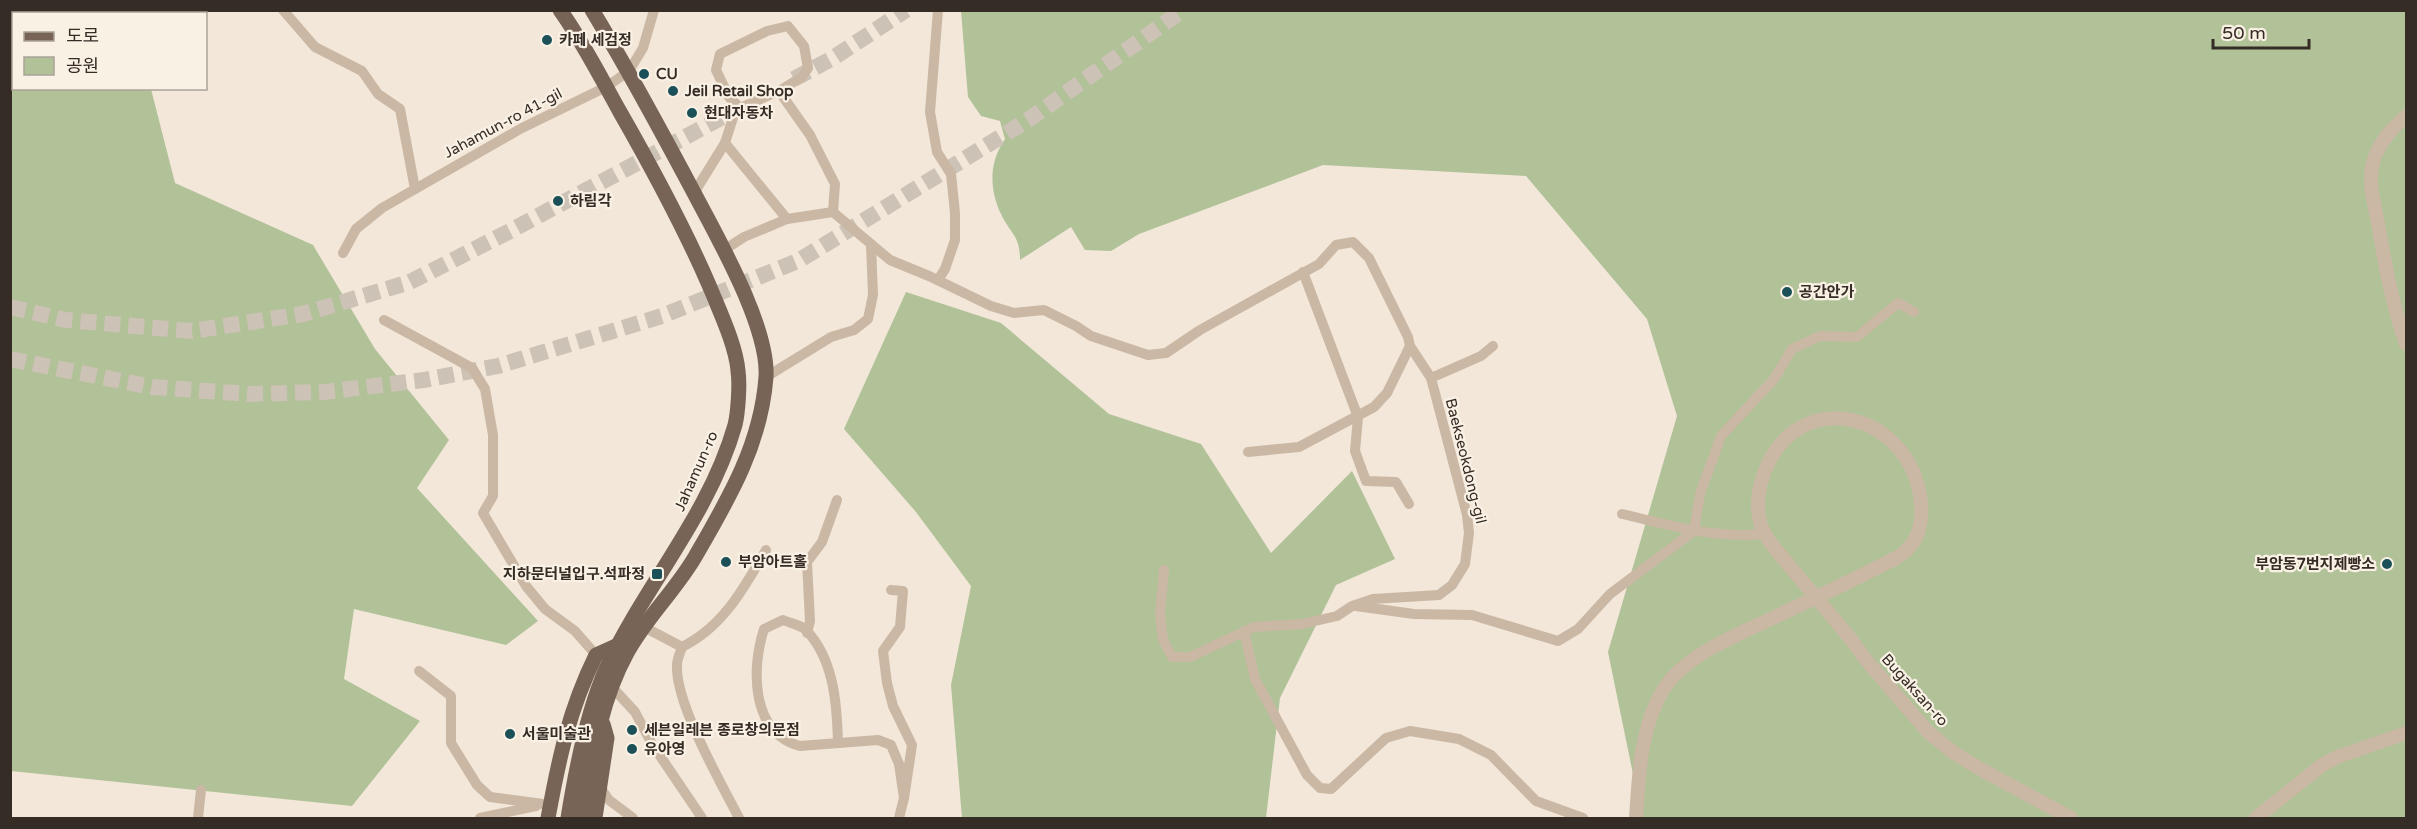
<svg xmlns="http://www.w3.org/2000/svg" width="2417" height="829" viewBox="0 0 2417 829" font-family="'Varela Round','Noto Sans KR',sans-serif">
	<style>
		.green { fill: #b1c198 }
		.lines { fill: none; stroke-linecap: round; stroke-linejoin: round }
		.trunk-tunnel { stroke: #ccc2b5; stroke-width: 16; stroke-dasharray: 16 8; stroke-linecap: butt }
		.minor { stroke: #cab8a4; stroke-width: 10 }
		.tertiary { stroke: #cab8a4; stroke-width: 14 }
		.primary { stroke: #786457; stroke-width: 15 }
		.tertiary-bridge { stroke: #cab8a4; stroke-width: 14 }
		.poi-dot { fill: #1b5058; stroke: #faf1e5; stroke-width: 2 }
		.labels { text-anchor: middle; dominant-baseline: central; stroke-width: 4.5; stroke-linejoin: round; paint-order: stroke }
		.poi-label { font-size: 15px; font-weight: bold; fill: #352c26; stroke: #faf1e5; text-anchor: start }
		.street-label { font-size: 15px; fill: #352c26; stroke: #faf1e5 }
	</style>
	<rect width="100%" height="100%" fill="#f2e7d9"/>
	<g class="green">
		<path d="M10,11h122l1,2 -119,1v74l137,1 24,94 138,62 62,104 74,91 -32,48 121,133 -32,24 -152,-36 -10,70 76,42 -68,85 -341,-35z"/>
		<path d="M961,11h1445v807h-764l-34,-166 69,-236 -30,-97 -121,-143 -203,-11 -184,69 -28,17 -26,-1 -14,-23 -51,33c0,-25 -9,-25 -19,-46 -12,-25 -12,-52 4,-75l-5,-18 -19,-5 -13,-19z"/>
		<path d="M906,292l95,31 108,91 92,30 70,109 81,-82 43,88 -59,26 -56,113 -14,120h-304l-11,-133 20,-99 -55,-74 -72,-83z"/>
	</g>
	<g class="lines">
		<g class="trunk-tunnel">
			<path d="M794,79l39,-21 73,-48"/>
			<path d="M10,307l56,13 126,11 111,-17 107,-32 100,-51 237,-127"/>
			<path d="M10,359l142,28 97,7 75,-2 100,-12 74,-14 164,-50 136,-55 230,-141 155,-110"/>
		</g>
		<g class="minor">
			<path d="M283,10l32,37 47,24 16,23 22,15 15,80"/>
			<path d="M938,10l-8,102 7,40 14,22 4,39v27l-10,29 -7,11"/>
			<path d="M779,91l-39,17 -11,-11 -13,-27 4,-16 47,-23 21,-5 16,20 4,22 -6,9 -23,14 31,44 25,49 -2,28 57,48 39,16 62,30 23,7 30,-3 32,16 15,10 57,19 18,-2 34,-23 119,-66 17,-19 17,-3 16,16 39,79 2,9 21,32 36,137 2,18 -4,31 -13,21 -13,10 -66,4 -21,7 -15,10 -35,8 -48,3 -64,30h-18l-9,-17 -3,-26 4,-44"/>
			<path d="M737,105l-12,38 62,76 46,-7"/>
			<path d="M694,193l31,-50"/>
			<path d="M724,250l20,-13 43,-18"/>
			<path d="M343,253l13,-24 26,-21 140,-80 84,-41 23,-16 14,-23 11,-38"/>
			<path d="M1303,272l55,145 -3,34 11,30 30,1 13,22"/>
			<path d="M384,320l88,48 13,21 8,46v61l-10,17 43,73 19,23 30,22 21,24"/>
			<path d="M766,377l65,-40 23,-7 14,-11 5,-24 -2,-51"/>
			<path d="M1431,378l50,-22 12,-10"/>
			<path d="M1248,452l51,-5 75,-40 13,-14 23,-47"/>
			<path d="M1622,514c47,11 94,25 143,20"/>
			<path d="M891,590l12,1 -3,36 -17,24 4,32 6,23 19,39 -8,53 -5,20"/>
			<path d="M1356,606l58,8 58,1 86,26 20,-12 32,-35 84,-63 6,-37 21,-58 53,-57 18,-30 28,-13 37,1 41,-34 16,9"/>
			<path d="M644,627l38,20c41,-20 62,-59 84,-97"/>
			<path d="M1244,631l11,48 52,96 13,13 11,1 55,-51 24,-7 49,8 32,16 45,46 47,17"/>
			<path d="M807,633l3,-12 -3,-59 15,-20 15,-42"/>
			<path d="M682,647c-2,6 -5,12 -5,18 -2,38 44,118 62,153"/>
			<path d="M419,671l32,25v47l26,42 13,12 53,7"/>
			<path d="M612,687l23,25 17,32 50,74"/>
			<path d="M838,743c-1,-39 -4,-85 -33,-114 -5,-4 -15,-6 -22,-9l-19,9c-13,40 -13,104 36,117l78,-6 13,5 8,19 5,34"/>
			<path d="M600,787l9,13 24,18"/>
			<path d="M198,818l3,-28"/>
			<path d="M480,818l56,-12"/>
		</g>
		<g class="tertiary">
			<path d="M2406,116c-14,12 -26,25 -32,43 -7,22 0,42 4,64 7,42 14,81 28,121"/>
			<path d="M1850,638l16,22 62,72 26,21 28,17 89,48"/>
			<path d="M1636,818c3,-43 4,-90 27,-128 23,-37 80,-57 118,-76 38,-18 77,-36 115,-56 21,-12 27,-31 25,-54 -8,-93 -126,-122 -158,-28 -6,18 -8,41 2,58 5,10 15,20 22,29"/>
			<path d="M2256,818l66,-53 15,-8 69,-24"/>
		</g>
		<g class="primary">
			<path d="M560,10c23,32 41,68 60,102 32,56 63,113 89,173 10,25 27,60 29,86 2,13 0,42 -3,54 -26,91 -90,160 -129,244 -18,41 -31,105 -38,149"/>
			<path d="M548,818c11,-60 21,-108 48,-163l22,-10"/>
			<path d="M582,818c10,-56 17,-114 45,-165 19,-35 48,-62 68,-96 33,-57 66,-112 71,-180 3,-51 -50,-142 -74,-188 -32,-60 -64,-120 -100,-179"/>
			<path d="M595,818l12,-80 -4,-14"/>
		</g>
		<path class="tertiary-bridge" d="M1787,563l63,75"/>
	</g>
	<g class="poi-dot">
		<circle cx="547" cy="40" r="6"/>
		<circle cx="644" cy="74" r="6"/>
		<circle cx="673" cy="91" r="6"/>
		<circle cx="692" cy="113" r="6"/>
		<circle cx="558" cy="201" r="6"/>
		<circle cx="1787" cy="292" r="6"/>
		<circle cx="726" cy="562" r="6"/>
		<circle cx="2387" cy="564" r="6"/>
		<rect x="651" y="568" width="12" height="12" rx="3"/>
		<circle cx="632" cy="730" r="6"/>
		<circle cx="510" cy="734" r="6"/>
		<circle cx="632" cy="749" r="6"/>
	</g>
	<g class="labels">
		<g class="poi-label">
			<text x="559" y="40">카페 세검정</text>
			<text x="656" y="74">CU</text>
			<text x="685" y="91">Jeil Retail Shop</text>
			<text x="704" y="113">현대자동차</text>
			<text x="570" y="201">하림각</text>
			<text x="1799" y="292">공간안가</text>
			<text x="738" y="562">부암아트홀</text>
			<text x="2375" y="564" text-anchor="end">부암동7번지제빵소</text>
			<text x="645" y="574" text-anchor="end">지하문터널입구.석파정</text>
			<text x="644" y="730">세븐일레븐 종로창의문점</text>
			<text x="522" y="734">서울미술관</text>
			<text x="644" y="749">유아영</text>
		</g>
		<g class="street-label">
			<text transform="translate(503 123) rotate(-28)">Jahamun-ro 41-gil</text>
			<text transform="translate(1466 461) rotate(76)">Baekseokdong-gil</text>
			<text transform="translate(696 471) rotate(-66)">Jahamun-ro</text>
			<text transform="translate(1915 690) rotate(48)">Bugaksan-ro</text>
		</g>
	</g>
	<rect width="2417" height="829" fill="none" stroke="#352c26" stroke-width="24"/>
	<rect x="12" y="12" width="195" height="78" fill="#faf1e5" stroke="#aba299" stroke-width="1.5"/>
	<rect x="24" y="32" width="30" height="9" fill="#786457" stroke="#aba299" stroke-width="1.5"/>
	<text x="66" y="42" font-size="18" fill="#352c26">도로</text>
	<rect x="24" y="57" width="30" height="18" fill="#b1c198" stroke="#aba299" stroke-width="1.5"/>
	<text x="66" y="72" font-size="18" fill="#352c26">공원</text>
	<path d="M2213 39v9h96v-9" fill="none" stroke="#352c26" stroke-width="3"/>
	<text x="2222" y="39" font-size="18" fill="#352c26" stroke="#faf1e5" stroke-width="4.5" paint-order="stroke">50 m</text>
</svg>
